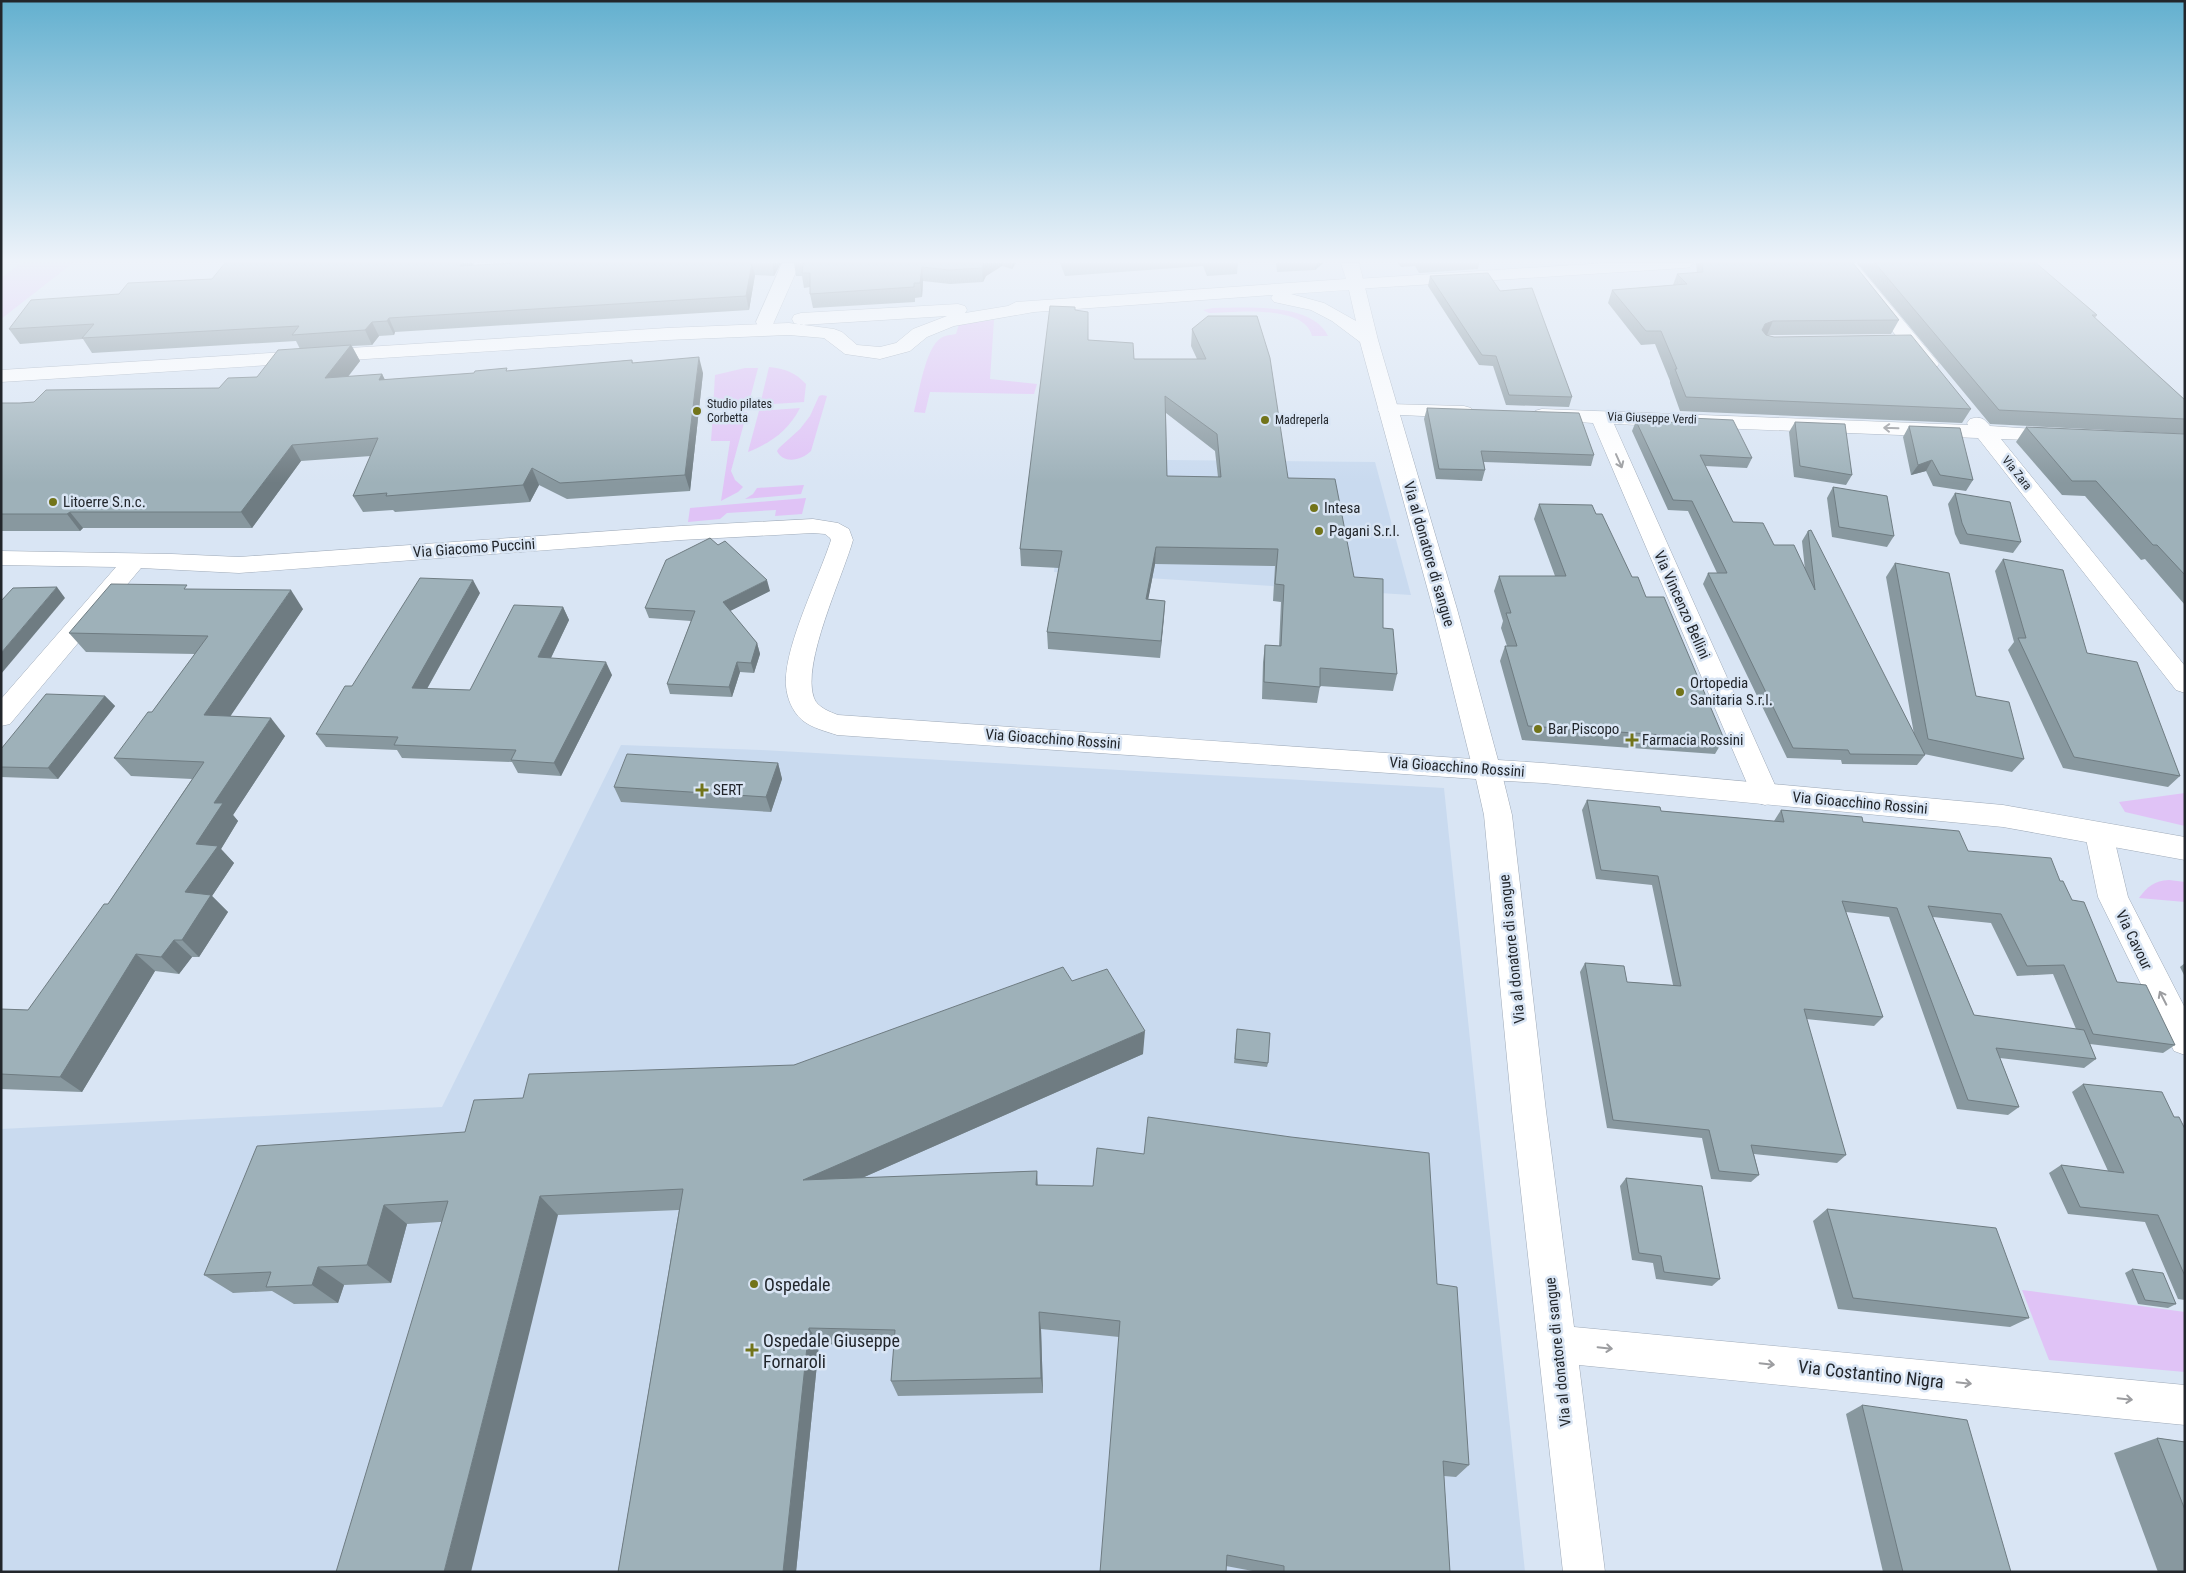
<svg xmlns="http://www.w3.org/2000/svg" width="2186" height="1573" viewBox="0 0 2186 1573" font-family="'Roboto Condensed',sans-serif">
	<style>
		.built { fill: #c9daef }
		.green { fill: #e0c3f6 }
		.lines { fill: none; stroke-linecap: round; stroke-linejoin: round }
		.street-casing { stroke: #9faab8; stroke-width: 1 }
		.secondary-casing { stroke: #9faab8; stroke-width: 1 }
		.street { fill: #fff; fill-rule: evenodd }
		.secondary { fill: #fff; fill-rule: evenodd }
		.wall { fill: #88989f; fill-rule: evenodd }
		.shaded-wall { fill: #6f7c82 }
		.building { fill: #9eb1b9; stroke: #6f7c82; fill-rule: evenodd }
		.oneway { stroke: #9c9da0 }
		.poi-dot { fill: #72741a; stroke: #d9e5f4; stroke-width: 2 }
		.labels { text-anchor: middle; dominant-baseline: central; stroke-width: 5; stroke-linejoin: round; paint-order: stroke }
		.far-poi-label { font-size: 12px; fill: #22262b; stroke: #d9e5f4; text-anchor: start }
		.far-street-label { font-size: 12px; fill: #22262b; stroke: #d9e5f4 }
		.poi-label { font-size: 15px; fill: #22262b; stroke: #d9e5f4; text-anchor: start }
		.street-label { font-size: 15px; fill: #22262b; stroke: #d9e5f4 }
		.near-poi-label { font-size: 18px; fill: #22262b; stroke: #d9e5f4; text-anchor: start }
		.near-street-label { font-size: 18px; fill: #22262b; stroke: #d9e5f4 }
	</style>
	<rect width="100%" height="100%" fill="#d9e5f4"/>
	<g class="built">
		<path d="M1166,460l209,2 36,133 -357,-23 10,-101z"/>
		<path d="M621,745l140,5 683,38 81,784h-1524v-443l441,-22z"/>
	</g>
	<g class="green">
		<path d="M21,263h52l-72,56v-41z"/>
		<path d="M1213,308c31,0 99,-6 115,28h-16c-7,-32 -78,-24 -103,-23l-6,-3z"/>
		<path d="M994,320l-4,59 47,5 -3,10 -104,-2 -5,21 -11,-1c5,-18 11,-64 27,-74 4,-3 10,-3 15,-4l3,-10z"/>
		<path d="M769,367c16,2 26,5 37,17l-2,18 -44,3z"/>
		<path d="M745,368h13l-10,38 -35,3 2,-34z"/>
		<path d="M822,395l5,1 -16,55c-9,9 -27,14 -34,0l2,-3 21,-19 10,-13 9,-20z"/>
		<path d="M800,408c-12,23 -28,34 -52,44l11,-41z"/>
		<path d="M747,412l-16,59 4,9 8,7 -5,5 -17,9 9,-60h-19l2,-27z"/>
		<path d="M804,485l-3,9 -56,5 8,-5 4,-6z"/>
		<path d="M806,498l-4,16 -27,2 1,-6 -49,3 -7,6 -32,3 2,-14z"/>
		<path d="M2185,793v33l-60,-14 -6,-10z"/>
		<path d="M2169,880l16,2v20l-46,-4c9,-12 15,-17 30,-18z"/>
		<path d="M2022,1290l163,22v60l-136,-12z"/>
	</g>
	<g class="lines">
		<g class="street-casing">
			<g id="street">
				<path d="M782,263h18l-26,59 -2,4 -7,2 -7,-2 -2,-4z"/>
				<path d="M1606,263h87l-3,4 -6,1 -328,21 -6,-1 -3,-4 3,-4 6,-1z"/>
				<path d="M1838,263h18l80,97 3,4 -3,4 -7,2 -7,-2z"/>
				<path d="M1388,404l76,2 7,2 3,4 -3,4 -7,2 -83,-4 -3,-4 3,-4z"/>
				<path d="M1542,409l426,16 -1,-2 3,-4c10,-3 14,-1 20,7l75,5 3,4 -3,4 -7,2 -57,-2 184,227v27l-9,-3 -198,-252 -364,-14 165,370 -4,8 -10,3 -10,-3 -162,-379 -58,-4 -3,-4 3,-4z"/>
				<path d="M813,519l25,4 11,6 4,11c-10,36 -52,124 -39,158 3,9 16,14 24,17l649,45 10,3 4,7 11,45 34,296 28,216 611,58v40l-606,-60 26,207h-42l-51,-461 -28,-296 -8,-36 -639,-44c-12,-4 -25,-7 -35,-15 -10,-9 -15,-22 -16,-34 -3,-38 33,-108 45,-146l-1,-2 -5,-4 -12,-1 -132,7 -442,33 -98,-5 -131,156 -9,2v-27l115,-132 -115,-2v-14l171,3 67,3 442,-31z"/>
				<path d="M2099,823l10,3 4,8 15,63 57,111v47l-11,-4 -76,-154 -13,-63 4,-8z"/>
			</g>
		</g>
		<g class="secondary-casing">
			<path id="secondary" d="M1341,263h18l19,77 79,269 41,151 45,3 460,42 182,32v23l-182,-33 -460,-44 -56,-3 -10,-3 -4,-7 -40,-161 -73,-267 -28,-21 -21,-11 -37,-8 -3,-4 2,-3 -239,17 -80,14 -27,11 -17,14 -30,8 -35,-5 -21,-16 -35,-3 -122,5 -666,42v-12l666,-42 122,-5 45,6 8,3 15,13 23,2 16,-4 17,-14 34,-13 -146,9 -7,-2 -2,-4 2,-4 7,-2 157,-9 7,2 2,4 -2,3 43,-7 8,-4 330,-23zM1349,290l7,31 -32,-18 -33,-9z"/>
		</g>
		<use href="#street" class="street"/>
		<use href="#secondary" class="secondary"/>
	</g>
	<g class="wall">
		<path d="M514,263h267l-7,13 -19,-1 -6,35 -354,22 -1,3 -15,1 -7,9 -20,1 8,15 -12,16 34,-3 3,6 123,-9 124,-11 1,3 70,10 -13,118 -123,8 -28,-14 -9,17 -135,10 -2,-2 -30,2 -10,-16 18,-40 -70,5 -49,67h-169l-3,3h-79v-128h19l199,-15 38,-11 43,-28 -4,-8 -204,12 -9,-14 -63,5 -11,-15 110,-35 93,-15z"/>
		<path d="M794,263h222l-4,6 -10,-3 -16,10 -3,6 -33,2 -27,-3 -1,16 -7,1v4l-102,6 -3,-14v-7l-6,1 -2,-12h-6z"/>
		<path d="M1060,263h178l-1,11 -30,2 -4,-10 -138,10z"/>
		<path d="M1276,263h47l-8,7 -38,2z"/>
		<path d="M1398,263h81l-1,6 -59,4 -4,-7 -14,1z"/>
		<path d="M1696,263h157l46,57 -8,14 -124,1 204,74 -9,14 -282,-12 -10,-28v-2l-15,-37 -14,1 -33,-42 4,-13 61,-5 4,-11 20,-1z"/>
		<path d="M1857,263h179l61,52 -2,3 90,82v34l-195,-10z"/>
		<path d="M1430,276l70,15 72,106 -3,10 -63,-2 -13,-39 -14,-1 -51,-79z"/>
		<path d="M1075,310l13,30 46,19h63l-6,-13 1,-17 96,149 66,99 29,51 14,46 -4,17 -73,-5 -3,17 -55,-4 1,-37 2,-17 14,1 2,-44 -8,-1 2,-35 -120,-2 -7,35 17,2 -5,57 -112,-9 -1,-17 12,-64 -38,-2 -1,-17zM1166,413l49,38 3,26 -51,-1z"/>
		<path d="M1427,408l167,47 -3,11 -107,-4 1,8 -3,11 -46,-2 -12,-60z"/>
		<path d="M1690,418l62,40 -5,10 -42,-2 28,56 41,23 31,25 -3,-29 6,-10 106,203 -28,-157 9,-14 81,133 48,63 -12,13 -88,-18 1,1 -8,10 -75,-1 -1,-4 -54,-2 -84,-174 5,-11h9l-29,-62 -20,-1 -36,-79 4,-10 52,2z"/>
		<path d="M1795,422l57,53 -6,10 -52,-8 -5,-45z"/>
		<path d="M1909,426l64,54 -7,11 -33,-5 -7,-15 -15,4 -8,-38z"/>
		<path d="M2026,427l159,7v171l-40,-46 -4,1 -56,-64 -23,-1 -46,-53z"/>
		<path d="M1833,487l61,49 -7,11 -55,-10 -5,-39z"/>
		<path d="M1955,493l66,49 -8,11 -53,-9 -5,-10 -7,-30z"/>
		<path d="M1539,504l57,10 36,63 14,20 78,142 -9,15 -193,-14 -22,-79 5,-15h2l-6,-18 2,-7 -9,-30 5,-15h56l-21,-57z"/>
		<path d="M2003,559l84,94 93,123 -12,11 -105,-19 -55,-118 6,-8 -19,-71z"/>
		<path d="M190,589l113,20 -73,107 55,20 -52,79 5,6 -17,28 13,14 -22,33 16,16 -29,45h-7l-13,17 -24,-3 -73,121 -81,-3v-80l27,1 80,-106 84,-125 -61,-3 -17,-18 38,-46 43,-58 -109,-2 -17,-19z"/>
		<path d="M770,591l-40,20 27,32 3,11 -6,19 -14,-1 -8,25 -62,-3 -3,-10 24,-63 -42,-3 -4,-10z"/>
		<path d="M480,593l-53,96 43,1 93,-83 6,13 -18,38 61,17 -51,101 -43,-3 -6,-11 -110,-4 -5,-8 -71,-3 -10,-13 36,-48z"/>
		<path d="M105,696l10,10 -57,73 -57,-2v-28z"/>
		<path d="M778,763l4,16 -11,33 -150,-10 -7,-15z"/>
		<path d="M1587,800l74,11 113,10 7,-11 82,12 105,29 92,30 12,19 45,82 58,63 -12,8 -73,-9 6,15 -12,9 -84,-10 19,49 -11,8 -51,-6 -68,-192 -43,-5 37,105 -9,9 -68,-7 40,136 -9,8 -83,-9 5,21 -8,7 -40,-3 -9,-41 -95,-10 -27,-156 5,-9 42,19 46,3 -21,-100 -56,-6 -14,-69zM1933,917l58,6 26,53 36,-2 23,55 -102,-14z"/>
		<path d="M2185,963v14l-5,-10z"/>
		<path d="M1072,981l71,73 -281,124 175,-7 1,14 399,99 32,181 -13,12 -12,-1 6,96h-192l-32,-6 -107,-229 -78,-8 2,64 -145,3 -7,-15 3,-35 -75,-2 -23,228h-178l61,-362 -121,5 -151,9 -16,59 -47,2 -6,18 -44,1 -22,-13 -39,2 -29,-18 261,-143 58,-34 271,-33z"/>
		<path d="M1237,1029l31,34 -1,4 -33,-4z"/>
		<path d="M2083,1084l91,33 11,12v171l-7,-1 -33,-77 -77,-8 -19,-41 12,-8 47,6 -36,-79z"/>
		<path d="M1626,1178l94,101 -8,7 -56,-7 -3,-16 -21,-3 -12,-74z"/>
		<path d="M1827,1209l202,109 -19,9 -172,-18 -25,-88z"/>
		<path d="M2132,1269l44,35 -8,4 -30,-4 -13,-31z"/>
		<path d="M1862,1405l149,167h-128l-37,-158z"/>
		<path d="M2157,1438l28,4v130h-27l-44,-119z"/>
	</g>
	<g class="shaded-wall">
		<path d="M462,263h12l-8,17 -6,-14z"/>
		<path d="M752,263l3,12 -6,35 -3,-14z"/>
		<path d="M772,263h9l-7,13z"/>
		<path d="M984,263h18v3l-16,10 -3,6 -1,-14z"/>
		<path d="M1012,263h4l-4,6z"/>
		<path d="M1316,263h7l-8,7z"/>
		<path d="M922,267l1,14 -1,16 -2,-14z"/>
		<path d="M389,318l6,14 -1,3 -7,-14z"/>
		<path d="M1773,321l-6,14 -9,3 7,-14z"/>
		<path d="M372,322l7,14 -7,9 -7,-15z"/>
		<path d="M351,345l9,16 -26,33 -9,-16z"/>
		<path d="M699,357l4,16 -13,118 -5,-16z"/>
		<path d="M382,374l8,16 -11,-10z"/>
		<path d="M292,445l9,16 -49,67 -11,-16z"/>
		<path d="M1932,460l-6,11 -15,4 7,-10z"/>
		<path d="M532,468l7,17 -9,17 -7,-17z"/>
		<path d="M70,512l13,16 -3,3 -13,-17z"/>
		<path d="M1156,547l-1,17 -10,52 1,-17z"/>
		<path d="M473,580l7,13 -60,108 -8,-13z"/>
		<path d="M767,580l3,11 -44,22 -3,-11z"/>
		<path d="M57,587l8,11 -64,76v-21z"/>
		<path d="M291,590l12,19 -84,124 -15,-18z"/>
		<path d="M1165,601l-1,17 -4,40 1,-17z"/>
		<path d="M563,607l6,13 -24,50 -7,-13z"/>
		<path d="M757,643l3,11 -6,19 -3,-10z"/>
		<path d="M606,662l6,13 -51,101 -7,-13z"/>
		<path d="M737,662l3,10 -8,25 -3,-10z"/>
		<path d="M105,696l10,10 -57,73 -10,-11z"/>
		<path d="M271,718l14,18 -52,79 5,6 -17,28 13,14 -22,33 16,16 -29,45 -17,-17 3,-48 11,-48 18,-41z"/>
		<path d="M778,763l4,16 -11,33 -5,-15z"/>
		<path d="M174,940l18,17 -13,17 -18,-17z"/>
		<path d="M136,954l19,17 -73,121 -22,-15z"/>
		<path d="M1145,1031l-2,23 -331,146 -9,-20z"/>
		<path d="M540,1196l18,19 -87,357h-27z"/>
		<path d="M384,1205l23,19 -16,59 -24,-18z"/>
		<path d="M318,1267l26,18 -6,18 -26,-18z"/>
		<path d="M1039,1312l2,17 2,64 -2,-15z"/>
		<path d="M809,1328l10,16 -23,228h-13z"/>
	</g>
	<g class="building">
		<path d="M225,263h237l-2,3 54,-3h238l-6,33 -357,22 -2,3 -15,1 -7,8 -73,5 7,-9 -217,12 12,-14 -85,5 22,-29 88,-6 9,-11 84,-4z"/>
		<path d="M803,263h181l-2,5 -33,2 -27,-3 -2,16h-6v4l-104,7v-21h-8z"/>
		<path d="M1702,263h151l46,57 -126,1 -8,3 -3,6 4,5 8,2 137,-2 60,74 -285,-12 -11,-28h2l-16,-38h-15l-34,-41 75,-6 -10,-10 26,-2z"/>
		<path d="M1875,263h161l61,52h-5l93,85v19l-186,-9z"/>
		<path d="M1488,273l12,18 32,-3 40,109 -63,-2 -13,-39 -14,-1 -52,-79z"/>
		<path d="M1050,306l25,1v3l13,2v28l45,3 1,16h72l-14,-30 16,-13h49l13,42 18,120 47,1 19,98 29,2v49l10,1 4,45 -77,-6v19l-56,-5 1,-37 16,1 3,-61 -9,-1 3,-35 -122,-2 -10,52 19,2 -4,40 -114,-9 15,-81 -42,-2zM1165,396l52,38 4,43 -54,-1z"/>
		<path d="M351,345l-26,33 57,-4 -3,6 95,-7 1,-2 32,-3 -1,3 126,-11v3l67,-6 -14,118 -125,8 -28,-15 -9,17 -137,11 1,-3 -34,3 25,-58 -86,7 -51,67h-171l-3,2h-66v-111h19l14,-1 12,-12 173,-2 9,-10 29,-1 21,-27z"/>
		<path d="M1427,408l152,5 15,42 -113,-4 4,19 -46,-1z"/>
		<path d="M1690,418l43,2 19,38 -52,-3 33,67 30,1 11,22h20l21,45 -7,-59 3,-1 114,225 -75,-1 -2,-4 -55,-2 -85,-175h19l-35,-72 -19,-1 -37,-79 56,2z"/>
		<path d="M1795,422l50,2 7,51 -52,-9z"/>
		<path d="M1909,426l51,2 13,52 -33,-5 -8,-15 -14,5z"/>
		<path d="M2026,427l159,7v141l-28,-30h-4l-57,-64h-24z"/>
		<path d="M1833,487l54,9 7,40 -55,-9z"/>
		<path d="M1955,493l55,9 11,40 -54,-8 -5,-11z"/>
		<path d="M1539,504l53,1 4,9h6l30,63h6l8,20h18l60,142 -196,-13 -23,-80h12l-11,-33h5l-12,-37h67z"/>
		<path d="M710,538l8,7 7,-4 42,39 -44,22 34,41 -6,20 -14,-1 -8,25 -62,-3 28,-73 -50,-3 21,-48z"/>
		<path d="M2003,559l60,11 24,83 50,9 43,114 -106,-19 -56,-119h8z"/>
		<path d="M1895,563l54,10 27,123 33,6 15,57 -96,-20z"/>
		<path d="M420,578l53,2 -61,108 58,2 44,-85 49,2 -25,50 68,5 -52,101 -43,-3 5,-10 -122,-5 4,-8 -82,-3 29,-48h7z"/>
		<path d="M111,584l76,1 -3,4 107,1 -87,125 67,3 -57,85h9l-27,41 22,2 -33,46 26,3 -29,45h-8l-13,17 -25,-3 -76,123 -59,-3v-65l27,1 76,-106h4l96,-142 -90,-4 34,-46h4l56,-76 -139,-3z"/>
		<path d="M57,587l-56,66v-52l12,-13z"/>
		<path d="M46,694l59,2 -57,72 -47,-1v-18z"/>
		<path d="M627,754l151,9 -12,34 -152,-10z"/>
		<path d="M1587,800l73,7 1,4 123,11 -3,-12 81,7 1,5 96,9 9,20 83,7 9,23h3l9,19 12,2 33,80 29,3 29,60 -82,-11 -29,-69 -37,1 -26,-52 -73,-8 46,109 110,15 12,29 -100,-11 23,59 -51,-7 -71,-192 -55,-7 41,116 -79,-8 42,146 -95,-10 8,30 -40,-4 -10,-41 -96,-10 -28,-157 39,3 3,16 54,4 -23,-110 -57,-6z"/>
		<path d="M1063,967l9,14 35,-12 38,62 -342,149 234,-9 -1,14 57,1 4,-38 47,6 4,-37 143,20 138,16 8,131 20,3 12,178 -26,-4 7,111h-166v-6l-57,-11 -1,17h-126l20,-251 -81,-9 2,66 -150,3 4,-51 -86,-2 -26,244h-165l65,-383 -143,7 -96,376h-108l112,-371 -64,4 -17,60 -49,2 -6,18 -46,2 5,-15 -67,3 53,-129 208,-14 9,-32 49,-2 6,-24 265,-9z"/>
		<path d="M1237,1029l33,4 -2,30 -33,-4z"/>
		<path d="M2083,1084l79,8 12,25h5l6,12v147l-27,-61 -78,-8 -19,-42 63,8z"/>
		<path d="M1626,1178l76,8 18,93 -56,-7 -3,-16 -22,-3z"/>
		<path d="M1827,1209l169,19 33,90 -176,-20z"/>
		<path d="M2132,1269l31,4 13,31 -31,-4z"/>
		<path d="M1862,1405l105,15 44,152h-108z"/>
		<path d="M2157,1438l28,4v68z"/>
	</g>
	<defs><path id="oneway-shaft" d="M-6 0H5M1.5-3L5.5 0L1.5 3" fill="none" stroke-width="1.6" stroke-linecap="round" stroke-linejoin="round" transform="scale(1.25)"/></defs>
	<g class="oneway">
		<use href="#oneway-shaft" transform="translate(1891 428) rotate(-178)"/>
		<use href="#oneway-shaft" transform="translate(1619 461) rotate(66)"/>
		<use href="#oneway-shaft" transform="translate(2163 998) rotate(-117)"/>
		<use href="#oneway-shaft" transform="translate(1605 1348) rotate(6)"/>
		<use href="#oneway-shaft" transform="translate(1767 1364) rotate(6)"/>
		<use href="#oneway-shaft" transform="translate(1964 1383) rotate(6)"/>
		<use href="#oneway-shaft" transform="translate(2125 1399) rotate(6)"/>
	</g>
	<linearGradient id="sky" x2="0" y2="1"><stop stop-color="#63b0cf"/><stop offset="0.54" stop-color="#eef3fa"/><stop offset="1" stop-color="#eef3fa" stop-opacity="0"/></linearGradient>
	<rect width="2186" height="483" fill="url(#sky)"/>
	<g class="poi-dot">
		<circle cx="697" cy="411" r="5"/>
		<circle cx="1265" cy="420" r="5"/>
		<circle cx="53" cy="502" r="5"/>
		<circle cx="1314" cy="508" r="5"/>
		<circle cx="1319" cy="531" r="5"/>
		<circle cx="1680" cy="692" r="5"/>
		<circle cx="1538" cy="729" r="5"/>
		<path d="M1629.5 732.5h5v5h5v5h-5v5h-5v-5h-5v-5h5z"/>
		<path d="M699.5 782.5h5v5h5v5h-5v5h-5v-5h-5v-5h5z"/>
		<circle cx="754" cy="1284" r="5"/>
		<path d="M749.5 1342.5h5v5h5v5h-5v5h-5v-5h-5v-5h5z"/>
	</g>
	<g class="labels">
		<g class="far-poi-label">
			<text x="707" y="404">Studio pilates<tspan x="707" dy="14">Corbetta</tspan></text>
			<text x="1275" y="420">Madreperla</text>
		</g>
		<g class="far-street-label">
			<text transform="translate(1652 418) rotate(2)">Via Giuseppe Verdi</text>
			<text transform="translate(2017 473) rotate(51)">Via Zara</text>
		</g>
		<g class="poi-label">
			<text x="63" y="502">Litoerre S.n.c.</text>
			<text x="1324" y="508">Intesa</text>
			<text x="1329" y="531">Pagani S.r.l.</text>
			<text x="1690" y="683">Ortopedia<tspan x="1690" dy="17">Sanitaria S.r.l.</tspan></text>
			<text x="1548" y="729">Bar Piscopo</text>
			<text x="1642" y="740">Farmacia Rossini</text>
			<text x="713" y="790">SERT</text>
		</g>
		<g class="street-label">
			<text transform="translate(474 548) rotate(-4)">Via Giacomo Puccini</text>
			<text transform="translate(1429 554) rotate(74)">Via al donatore di sangue</text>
			<text transform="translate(1682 605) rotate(66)">Via Vincenzo Bellini</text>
			<text transform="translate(1053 739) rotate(4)">Via Gioacchino Rossini</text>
			<text transform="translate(1457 767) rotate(4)">Via Gioacchino Rossini</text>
			<text transform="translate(1860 803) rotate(5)">Via Gioacchino Rossini</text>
			<text transform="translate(2134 940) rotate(64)">Via Cavour</text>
			<text transform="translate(1512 949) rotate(-96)">Via al donatore di sangue</text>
			<text transform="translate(1558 1352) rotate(-96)">Via al donatore di sangue</text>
		</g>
		<g class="near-poi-label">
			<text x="764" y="1284">Ospedale</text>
			<text x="763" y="1340">Ospedale Giuseppe<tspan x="763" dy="21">Fornaroli</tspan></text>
		</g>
		<g class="near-street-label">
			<text transform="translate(1871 1374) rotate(6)">Via Costantino Nigra</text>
		</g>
	</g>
	<rect width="2186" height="1573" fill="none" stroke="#22262b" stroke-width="5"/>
</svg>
